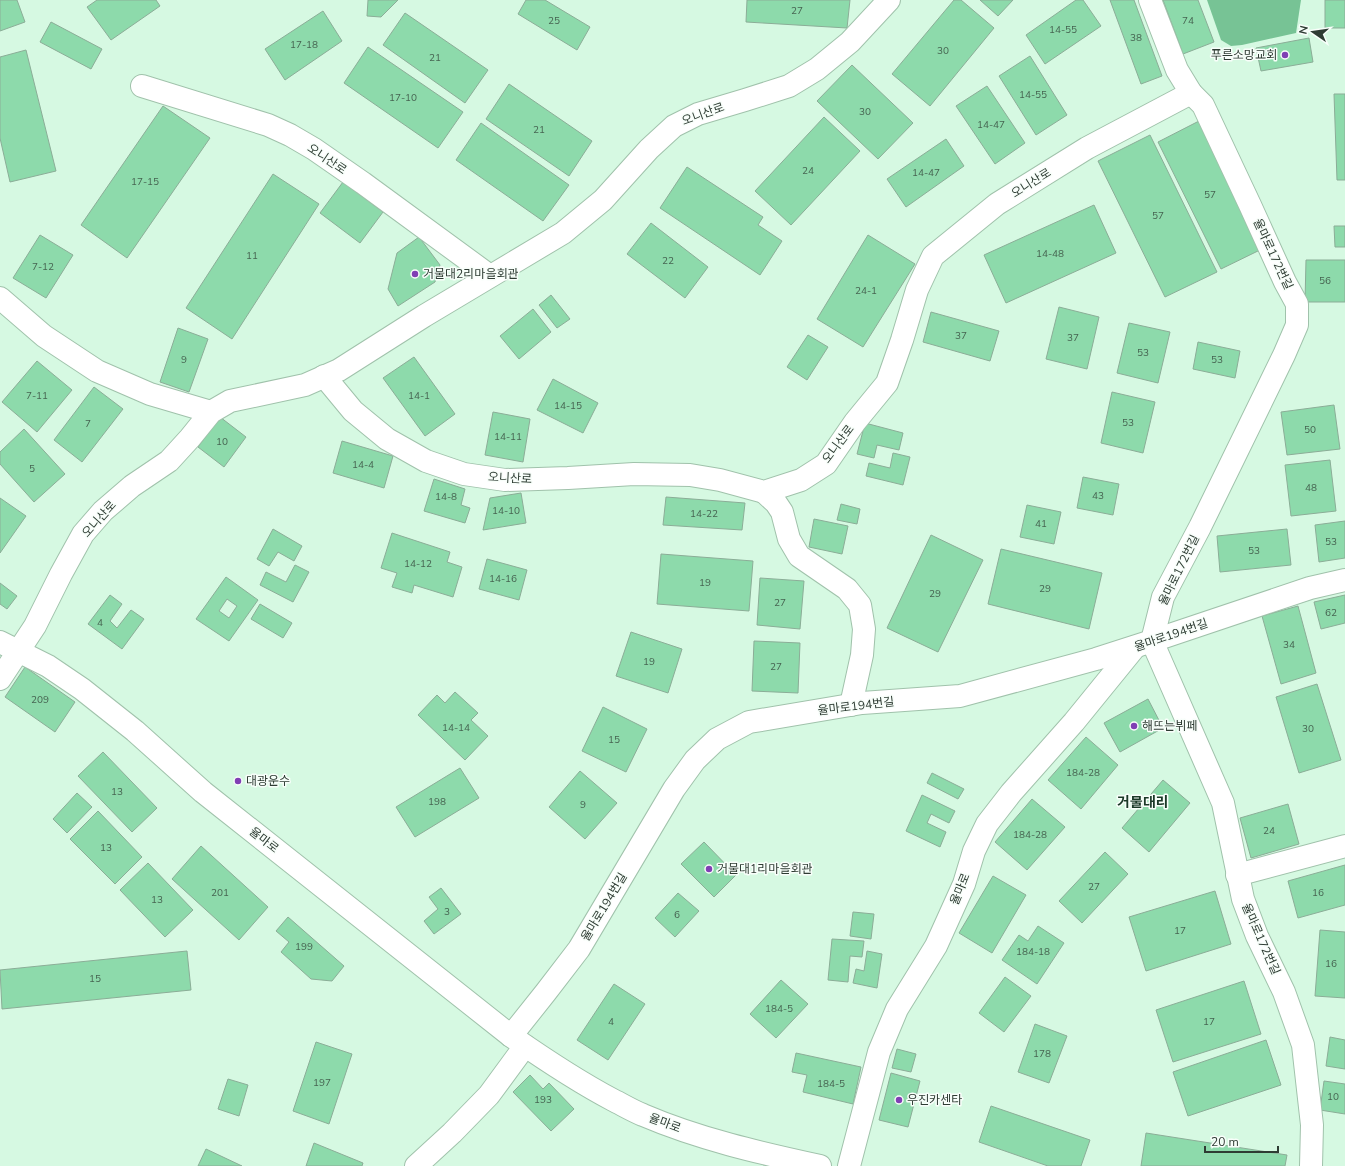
<svg xmlns="http://www.w3.org/2000/svg" width="1345" height="1166" viewBox="0 0 1345 1166" font-family="'Nunito Sans','Noto Sans KR',sans-serif">
	<style>
		.forest { fill: #77c395 }
		.building { fill: #8ddaab; stroke: #8bad97; fill-rule: evenodd }
		.lines { fill: none; stroke-linecap: round; stroke-linejoin: round }
		.minor-casing { stroke: #a0c2ab; stroke-width: 24 }
		.minor { stroke: #fff; stroke-width: 22 }
		.poi-dot { fill: #803fb4; stroke: #f8fefa; stroke-width: 1.5 }
		.labels { text-anchor: middle; dominant-baseline: central; stroke-width: 3; stroke-linejoin: round; paint-order: stroke }
		.number-label { font-size: 10px; fill: #466451 }
		.poi-label { font-size: 12px; fill: #2e3c33; stroke: #f8fefa; text-anchor: start }
		.street-label { font-size: 12px; fill: #2e3c33; stroke: #f8fefa }
		.quarter-label { font-size: 14px; font-weight: bold; fill: #1b3928; stroke: #f8fefa }
	</style>
	<rect width="100%" height="100%" fill="#d6f9e2"/>
	<path class="forest" d="M1207,0h94l-5,33 -54,12 -11,1 -10,-6z"/>
	<g class="building">
		<path d="M0,0h17l8,22 -25,9z"/>
		<path d="M97,0h59l4,6 -49,34 -24,-33z"/>
		<path d="M368,0h30l-17,17 -14,-1z"/>
		<path d="M526,0h19l45,27 -13,23 -59,-36z"/>
		<path d="M747,0h103l-3,28 -101,-6z"/>
		<path d="M954,0h7l33,28 -64,78 -38,-32z"/>
		<path d="M980,0h33l-15,16z"/>
		<path d="M1076,0h7l18,26 -56,38 -19,-29z"/>
		<path d="M1110,0h24l28,76 -21,8z"/>
		<path d="M1163,0h35l16,42 -31,12z"/>
		<rect x="1325" y="0" width="20" height="28"/>
		<path d="M323,11l19,30 -57,39 -20,-31z"/>
		<path d="M405,13l83,57 -23,33 -82,-58z"/>
		<path d="M51,22l51,27 -11,20 -51,-27z"/>
		<path d="M1309,38l4,24 -52,9 -5,-23z"/>
		<path d="M368,47l95,65 -25,36 -94,-65z"/>
		<path d="M26,50l30,121 -46,11 -10,-44v-81z"/>
		<path d="M1030,56l37,59 -31,20 -37,-59z"/>
		<path d="M852,65l61,58 -35,36 -61,-58z"/>
		<path d="M509,84l83,57 -23,35 -83,-57z"/>
		<path d="M987,86l38,57 -30,21 -39,-58z"/>
		<path d="M1334,94h11v86h-8z"/>
		<path d="M163,106l47,32 -83,120 -46,-33z"/>
		<path d="M824,117l36,34 -69,74 -36,-34z"/>
		<path d="M1199,121l63,128 -41,20 -63,-127z"/>
		<path d="M481,123l88,62 -26,36 -87,-61z"/>
		<path d="M1150,135l67,137 -52,25 -67,-136z"/>
		<path d="M946,139l18,27 -58,41 -19,-28z"/>
		<path d="M687,167l76,50 -5,8 24,16 -22,34 -100,-67z"/>
		<path d="M273,174l46,30 -87,135 -46,-31z"/>
		<path d="M343,182l40,30 -23,31 -40,-30z"/>
		<path d="M1094,205l22,48 -110,50 -22,-48z"/>
		<path d="M651,223l57,44 -23,31 -58,-44z"/>
		<path d="M1334,226h11v21h-10z"/>
		<path d="M40,235l33,20 -27,43 -33,-20z"/>
		<path d="M868,235l47,29 -52,83 -46,-28z"/>
		<path d="M419,237l21,28 -5,17 -37,24 -10,-17 9,-36z"/>
		<path d="M1306,260h39v42h-40z"/>
		<path d="M551,295l19,24 -13,9 -18,-23z"/>
		<path d="M1059,307l40,10 -12,52 -41,-10z"/>
		<path d="M533,309l18,23 -32,27 -19,-23z"/>
		<path d="M931,312l68,19 -9,30 -67,-19z"/>
		<path d="M1129,323l41,9 -12,51 -41,-10z"/>
		<path d="M178,328l30,11 -19,53 -29,-10z"/>
		<path d="M808,335l20,12 -21,33 -20,-13z"/>
		<path d="M1198,342l42,9 -5,27 -42,-9z"/>
		<path d="M414,357l41,57 -30,22 -42,-58z"/>
		<path d="M37,361l35,29 -35,42 -35,-30z"/>
		<path d="M553,379l45,24 -15,30 -46,-23z"/>
		<path d="M94,387l29,22 -41,53 -28,-22z"/>
		<path d="M1112,392l43,10 -12,51 -42,-10z"/>
		<path d="M1334,405l6,44 -53,6 -6,-43z"/>
		<path d="M493,412l37,7 -7,43 -38,-7z"/>
		<path d="M220,417l26,20 -22,30 -26,-20z"/>
		<path d="M865,423l38,10 -4,17 -22,-5 -3,13 -17,-4z"/>
		<path d="M24,429l41,45 -31,28 -34,-38v-12z"/>
		<path d="M342,441l51,15 -9,32 -51,-15z"/>
		<path d="M893,453l17,4 -7,28 -37,-9 3,-13 21,5z"/>
		<path d="M1330,460l6,51 -45,5 -6,-51z"/>
		<path d="M1083,477l36,7 -6,31 -36,-7z"/>
		<path d="M434,479l31,10 -4,16 9,3 -5,15 -41,-12z"/>
		<path d="M521,493l5,30 -43,7 7,-32z"/>
		<path d="M666,497l79,6 -3,27 -79,-5z"/>
		<path d="M0,498l26,18 -26,37z"/>
		<path d="M841,504l19,5 -3,15 -20,-4z"/>
		<path d="M1027,505l34,7 -7,32 -34,-7z"/>
		<path d="M814,519l34,7 -6,28 -33,-7z"/>
		<path d="M1345,521v37l-26,4 -4,-37z"/>
		<path d="M273,529l29,17 -8,15 -16,-9 -9,14 -12,-7z"/>
		<path d="M1287,529l4,36 -71,7 -3,-36z"/>
		<path d="M392,533l58,19 -3,10 15,5 -9,30 -39,-12 -2,8 -20,-6 5,-14 -16,-5z"/>
		<path d="M931,535l52,25 -45,92 -51,-24z"/>
		<path d="M1001,549l101,24 -13,56 -101,-25z"/>
		<path d="M661,554l92,7 -4,50 -92,-7z"/>
		<path d="M487,559l40,11 -8,30 -40,-11z"/>
		<path d="M295,565l14,7 -16,30 -33,-17 6,-13 20,10z"/>
		<path d="M226,577l32,23 -29,41 -33,-22zM227,599l10,7 -8,12 -10,-7z"/>
		<path d="M760,578l44,3 -4,48 -43,-4z"/>
		<path d="M0,583l17,13 -10,13 -7,-5z"/>
		<path d="M110,595l12,9 -12,17 7,7 14,-18 13,9 -22,30 -34,-25z"/>
		<path d="M1345,595v28l-24,6 -7,-27z"/>
		<path d="M260,604l32,19 -9,15 -32,-19z"/>
		<path d="M1298,606l18,67 -35,11 -19,-68z"/>
		<path d="M631,632l51,17 -14,44 -52,-17z"/>
		<path d="M754,641l46,2 -2,50 -46,-2z"/>
		<path d="M25,667l50,35 -20,30 -50,-35z"/>
		<path d="M1317,684l24,76 -42,13 -23,-76z"/>
		<path d="M455,692l23,21 -7,7 17,16 -23,24 -47,-45 19,-20 8,8z"/>
		<path d="M1148,699l15,29 -43,24 -16,-29z"/>
		<path d="M603,707l44,22 -21,43 -44,-21z"/>
		<path d="M1086,737l32,28 -37,44 -33,-29z"/>
		<path d="M103,752l54,56 -25,24 -54,-56z"/>
		<path d="M460,768l19,30 -64,39 -19,-30z"/>
		<path d="M580,771l37,32 -32,36 -36,-32z"/>
		<path d="M932,773l32,16 -6,10 -31,-16z"/>
		<path d="M1163,780l27,23 -41,49 -27,-24z"/>
		<path d="M77,793l15,14 -25,26 -14,-14z"/>
		<path d="M922,795l33,16 -6,12 -18,-9 -4,9 19,9 -6,15 -34,-16z"/>
		<path d="M1032,799l33,28 -38,43 -32,-28z"/>
		<path d="M1288,804l11,40 -48,14 -11,-40z"/>
		<path d="M98,811l44,46 -27,27 -45,-45z"/>
		<path d="M704,842l32,33 -22,22 -33,-33z"/>
		<path d="M201,846l67,61 -29,33 -67,-61z"/>
		<path d="M1105,852l23,22 -46,49 -23,-22z"/>
		<path d="M148,863l45,47 -28,27 -45,-47z"/>
		<path d="M1345,865v40l-47,13 -10,-37z"/>
		<path d="M993,876l33,19 -34,58 -33,-20z"/>
		<path d="M441,888l20,26 -27,20 -10,-13 14,-12 -9,-12z"/>
		<path d="M1215,891l16,53 -85,27 -17,-54z"/>
		<path d="M678,893l21,18 -24,26 -20,-19z"/>
		<path d="M853,912l21,2 -3,25 -21,-3z"/>
		<path d="M288,917l56,49 -12,15 -21,-2 -30,-27 8,-10 -13,-11z"/>
		<path d="M1038,926l26,17 -27,41 -35,-24 17,-25 9,6z"/>
		<path d="M1320,930l25,2v66l-30,-2z"/>
		<path d="M832,939l32,2 -2,16 -12,-1 -2,26 -20,-2z"/>
		<path d="M187,951l4,39 -189,19 -2,-39z"/>
		<path d="M867,951l15,3 -5,34 -24,-5 3,-14 8,2z"/>
		<path d="M1005,977l26,19 -27,36 -25,-19z"/>
		<path d="M781,980l27,24 -32,34 -26,-24z"/>
		<path d="M1244,981l17,53 -88,28 -17,-52z"/>
		<path d="M614,984l31,20 -37,56 -31,-20z"/>
		<path d="M1035,1024l32,12 -18,47 -31,-11z"/>
		<path d="M1330,1037l15,3v29l-19,-3z"/>
		<path d="M1266,1040l15,45 -93,31 -15,-44z"/>
		<path d="M316,1042l36,12 -23,70 -36,-13z"/>
		<path d="M897,1049l19,5 -5,18 -19,-4z"/>
		<path d="M796,1053l65,14 -8,37 -50,-12 4,-17 -15,-3z"/>
		<path d="M891,1073l29,8 -12,46 -29,-7z"/>
		<path d="M530,1075l13,14 6,-6 25,26 -23,22 -38,-39z"/>
		<path d="M228,1079l20,6 -9,31 -21,-7z"/>
		<path d="M1324,1081l21,3v30l-25,-4z"/>
		<path d="M991,1106l99,34 -9,26h-33l-69,-24z"/>
		<path d="M1146,1133l141,22 -2,11h-144z"/>
		<path d="M314,1143l49,20 -1,3h-56z"/>
		<path d="M206,1149l36,17h-44z"/>
	</g>
	<g class="lines">
		<g class="minor-casing">
			<g id="minor">
				<path d="M1150,0l27,70 14,23 12,12 47,100 35,77 12,22v21l-13,30 -84,172 -37,70 -11,44 71,162 20,96 14,37 27,56 19,53 9,80 -1,41"/>
				<path d="M142,86l126,39 22,10 24,14 49,34 127,93"/>
				<path d="M0,298l44,38 53,35 53,23 61,18"/>
				<path d="M324,376l29,35 34,28 39,22 38,13 41,6 63,-2 66,-4 56,1 30,5 44,12 37,-12 25,-16 29,-42 32,-39 15,-43 15,-50 16,-34 64,-52 90,-56 104,-55"/>
				<path d="M764,492l12,11 6,9 7,27 10,17 48,33 13,16 4,24 -2,26 -11,50"/>
				<path d="M0,642l48,24 34,23 53,42 68,61 308,244c33,23 66,45 102,64 10,5 20,11 30,15 56,24 117,38 177,51"/>
				<path d="M0,679l35,-53 26,-52 22,-40 20,-23 29,-25 37,-25 21,-23 21,-26 19,-11 75,-16 34,-15 85,-54 139,-83 40,-33 46,-51 25,-23 24,-12 47,-14 44,-14 28,-17 33,-27 39,-42"/>
				<path d="M1237,875l108,-29"/>
				<path d="M511,1036l35,-44 33,-43 95,-160 21,-29 22,-21 32,-17 113,-19 98,-7 136,-37 56,-18 158,-53 35,-8"/>
				<path d="M416,1166l36,-33 37,-38 36,-49"/>
				<path d="M849,1166l30,-114 18,-43 39,-63 28,-62 10,-33 13,-27 24,-31 63,-71 61,-75"/>
			</g>
		</g>
		<use href="#minor" class="minor"/>
	</g>
	<g class="poi-dot">
		<circle cx="1285" cy="55" r="4"/>
		<circle cx="415" cy="274" r="4"/>
		<circle cx="1134" cy="726" r="4"/>
		<circle cx="238" cy="781" r="4"/>
		<circle cx="709" cy="869" r="4"/>
		<circle cx="899" cy="1100" r="4"/>
	</g>
	<g class="labels">
		<g class="number-label">
			<text x="797" y="11">27</text>
			<text x="554" y="21">25</text>
			<text x="1188" y="21">74</text>
			<text x="1063" y="30">14-55</text>
			<text x="1136" y="38">38</text>
			<text x="304" y="45">17-18</text>
			<text x="943" y="51">30</text>
			<text x="435" y="58">21</text>
			<text x="1033" y="95">14-55</text>
			<text x="403" y="98">17-10</text>
			<text x="865" y="112">30</text>
			<text x="991" y="125">14-47</text>
			<text x="539" y="130">21</text>
			<text x="808" y="171">24</text>
			<text x="926" y="173">14-47</text>
			<text x="145" y="182">17-15</text>
			<text x="1210" y="195">57</text>
			<text x="1158" y="216">57</text>
			<text x="1050" y="254">14-48</text>
			<text x="252" y="256">11</text>
			<text x="668" y="261">22</text>
			<text x="43" y="267">7-12</text>
			<text x="1325" y="281">56</text>
			<text x="866" y="291">24-1</text>
			<text x="961" y="336">37</text>
			<text x="1073" y="338">37</text>
			<text x="1143" y="353">53</text>
			<text x="184" y="360">9</text>
			<text x="1217" y="360">53</text>
			<text x="37" y="396">7-11</text>
			<text x="419" y="396">14-1</text>
			<text x="568" y="406">14-15</text>
			<text x="1128" y="423">53</text>
			<text x="88" y="424">7</text>
			<text x="1310" y="430">50</text>
			<text x="508" y="437">14-11</text>
			<text x="222" y="442">10</text>
			<text x="363" y="465">14-4</text>
			<text x="32" y="469">5</text>
			<text x="1311" y="488">48</text>
			<text x="1098" y="496">43</text>
			<text x="446" y="497">14-8</text>
			<text x="506" y="511">14-10</text>
			<text x="704" y="514">14-22</text>
			<text x="1041" y="524">41</text>
			<text x="1331" y="542">53</text>
			<text x="1254" y="551">53</text>
			<text x="418" y="564">14-12</text>
			<text x="503" y="579">14-16</text>
			<text x="705" y="583">19</text>
			<text x="1045" y="589">29</text>
			<text x="935" y="594">29</text>
			<text x="780" y="603">27</text>
			<text x="1331" y="613">62</text>
			<text x="100" y="623">4</text>
			<text x="1289" y="645">34</text>
			<text x="649" y="662">19</text>
			<text x="776" y="667">27</text>
			<text x="40" y="700">209</text>
			<text x="456" y="728">14-14</text>
			<text x="1308" y="729">30</text>
			<text x="614" y="740">15</text>
			<text x="1083" y="773">184-28</text>
			<text x="117" y="792">13</text>
			<text x="437" y="802">198</text>
			<text x="583" y="805">9</text>
			<text x="1269" y="831">24</text>
			<text x="1030" y="835">184-28</text>
			<text x="106" y="848">13</text>
			<text x="1094" y="887">27</text>
			<text x="220" y="893">201</text>
			<text x="1318" y="893">16</text>
			<text x="157" y="900">13</text>
			<text x="447" y="912">3</text>
			<text x="677" y="915">6</text>
			<text x="1180" y="931">17</text>
			<text x="304" y="947">199</text>
			<text x="1033" y="952">184-18</text>
			<text x="1331" y="964">16</text>
			<text x="95" y="979">15</text>
			<text x="779" y="1009">184-5</text>
			<text x="611" y="1022">4</text>
			<text x="1209" y="1022">17</text>
			<text x="1042" y="1054">178</text>
			<text x="322" y="1083">197</text>
			<text x="831" y="1084">184-5</text>
			<text x="1333" y="1097">10</text>
			<text x="543" y="1100">193</text>
		</g>
		<g class="poi-label">
			<text x="1277" y="55" text-anchor="end">푸른소망교회</text>
			<text x="423" y="274">거물대2리마을회관</text>
			<text x="1142" y="726">해뜨는뷔페</text>
			<text x="246" y="781">대광운수</text>
			<text x="717" y="869">거물대1리마을회관</text>
			<text x="907" y="1100">우진카센타</text>
		</g>
		<g class="street-label">
			<text transform="translate(703 114) rotate(-20)">오니산로</text>
			<text transform="translate(327 159) rotate(34)">오니산로</text>
			<text transform="translate(1031 183) rotate(-32)">오니산로</text>
			<text transform="translate(1273 254) rotate(65)">율마로172번길</text>
			<text transform="translate(838 444) rotate(-53)">오니산로</text>
			<text transform="translate(510 478) rotate(3)">오니산로</text>
			<text transform="translate(99 519) rotate(-48)">오니산로</text>
			<text transform="translate(1179 570) rotate(-64)">율마로172번길</text>
			<text transform="translate(1171 635) rotate(-19)">율마로194번길</text>
			<text transform="translate(856 706) rotate(-7)">율마로194번길</text>
			<text transform="translate(264 840) rotate(38)">율마로</text>
			<text transform="translate(960 889) rotate(-68)">율마로</text>
			<text transform="translate(604 907) rotate(-59)">율마로194번길</text>
			<text transform="translate(1261 939) rotate(66)">율마로172번길</text>
			<text transform="translate(665 1123) rotate(20)">율마로</text>
		</g>
		<g class="quarter-label">
			<text x="1143" y="802">거물대리</text>
		</g>
	</g>
	<g transform="translate(1313 32) rotate(283)" stroke="#f8fefa" stroke-width="3" paint-order="stroke">
	<path d="M0-3L7 15L0 10L-7 15Z" fill="#2e3c33"/>
	<text y="-6" font-size="11" font-weight="bold" text-anchor="middle" fill="#2e3c33">N</text>
	</g>
	<path d="M1205 1146v6h73v-6" fill="none" stroke="#2e3c33" stroke-width="2"/>
	<text x="1211" y="1146" font-size="12" fill="#2e3c33" stroke="#f8fefa" stroke-width="3" paint-order="stroke">20 m</text>
</svg>
